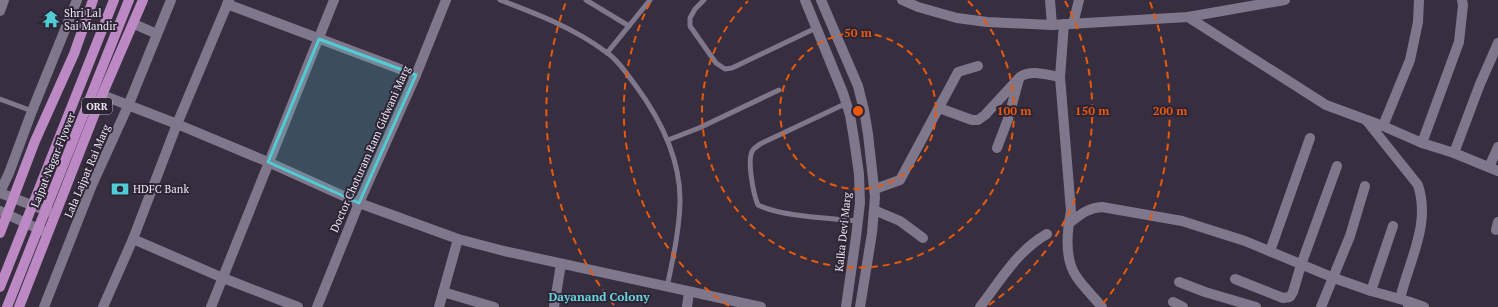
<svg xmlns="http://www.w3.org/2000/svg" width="1498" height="307" viewBox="0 0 1498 307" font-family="'PT Serif',serif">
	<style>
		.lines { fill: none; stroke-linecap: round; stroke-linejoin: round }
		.lane { stroke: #7f778b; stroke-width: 5 }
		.street { stroke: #7f778b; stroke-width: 10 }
		.secondary { stroke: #7f778b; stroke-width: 10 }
		.primary { stroke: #bd89c4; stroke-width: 10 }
		.marked { fill: #51ccd4; fill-opacity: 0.2; stroke: #51ccd4; stroke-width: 3; stroke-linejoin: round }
		.ring { fill: none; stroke: #e8590c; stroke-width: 2; stroke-dasharray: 7 5 }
		.labels { text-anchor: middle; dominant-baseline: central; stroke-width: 4; stroke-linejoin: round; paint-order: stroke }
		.shield { fill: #2d2536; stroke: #b2acb9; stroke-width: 1 }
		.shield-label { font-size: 10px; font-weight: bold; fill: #ebe6f1 }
		.poi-label { font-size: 11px; fill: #ebe6f1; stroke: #2d2536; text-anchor: start }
		.street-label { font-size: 11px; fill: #ebe6f1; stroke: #2d2536 }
		.neighbourhood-label { font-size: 12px; font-weight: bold; fill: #68d4dc; stroke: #2d2536 }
		.centre { fill: #e8590c; stroke: #2d2536; stroke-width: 2 }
		.ring-label { font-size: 12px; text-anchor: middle; font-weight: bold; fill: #e8590c; stroke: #2d2536; stroke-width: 4; stroke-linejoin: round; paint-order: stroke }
	</style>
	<rect width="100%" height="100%" fill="#372f40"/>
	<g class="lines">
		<g class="lane">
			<path d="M500,0c37,14 74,28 106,52 12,8 21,22 30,34 25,34 45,73 44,117 -1,28 -7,56 -13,84"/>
			<path d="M586,0l43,26"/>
			<path d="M704,0l-9,9 -5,9v8l26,37 9,6 7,-1 84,-40"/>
			<path d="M607,53l43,-53"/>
			<path d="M0,99l32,12"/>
			<path d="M847,103l-87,41c-2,2 -6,4 -7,6 -7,9 1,46 5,55 24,12 72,13 100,16"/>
			<path d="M668,140l31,-12 80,-38"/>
		</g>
		<g class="street">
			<path d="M902,0l16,7 39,11 30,4 65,3 136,-8 97,-17"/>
			<path d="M1050,0l2,25"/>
			<path d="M227,4l189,71"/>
			<path d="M0,11l4,-11"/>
			<path d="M1188,17l138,88 57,21 39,17 32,10 44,18"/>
			<path d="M134,24l23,10"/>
			<path d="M1064,24l-4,53 11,134c-4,20 -7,47 5,65 7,11 18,21 26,31"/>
			<path d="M1073,24l6,-24"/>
			<path d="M102,95l75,29 91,38 91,41 99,36 46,12 257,56"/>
			<path d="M939,108l33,12h6l7,-5 35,-38c11,-8 27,-2 40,0"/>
			<path d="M1366,120l52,65c13,40 -9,75 -18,114l10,3 -2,5"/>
			<path d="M1383,126l27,-66 8,-38 1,-22"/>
			<path d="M1422,143l37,-101 4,-37 -1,-5"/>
			<path d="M997,148l11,-29 11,-40"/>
			<path d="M1454,153l26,-69 18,-41"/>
			<path d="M1489,167l9,-20"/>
			<path d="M875,189l25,-9 58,-108 20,-6"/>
			<path d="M0,192l9,-19 23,-62 45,-111"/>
			<path d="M874,210l26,11 23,17"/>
			<path d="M1068,224c12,-9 19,-16 34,-17l80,14 63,20 89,37 37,13 29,8"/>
			<path d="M1496,230l2,-8"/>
			<path d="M133,239l90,39 75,29"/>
			<path d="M1270,251l40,-113"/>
			<path d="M1235,279l48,19 7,-1 3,-5 8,-27 36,-99"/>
			<path d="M1179,282l26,10 51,15"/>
			<path d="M1371,291l22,-65"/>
			<path d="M443,292l51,15"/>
			<path d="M1173,302l10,5"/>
			<path d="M1410,302l14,5"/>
			<path d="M44,307l48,-122 36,-79 43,-106"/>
			<path d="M103,307l30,-68 44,-115 52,-124"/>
			<path d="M211,307l123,-307"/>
			<path d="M439,307l19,-68"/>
			<path d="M554,307l7,-43"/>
			<path d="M687,307l2,-15"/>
			<path d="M980,307c20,-26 38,-57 67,-73"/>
			<path d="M1321,307l29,-71 15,-50"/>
		</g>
		<g class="secondary">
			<path d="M805,0l38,93 7,22 4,24 5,35 1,29 -4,34 -10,70"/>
			<path d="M821,0l37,86 6,24 4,24 7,63 -3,36 -12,74"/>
			<path d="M0,193l55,21"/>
			<path d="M0,211l45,21"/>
			<path d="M317,307l42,-104 57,-128 30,-75"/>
		</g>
		<g class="primary">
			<path d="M0,233l35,-92 39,-87 19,-54"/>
			<path d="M0,287l114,-287"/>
			<path d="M7,307l122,-307"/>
			<path d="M19,307l83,-212 41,-95"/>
		</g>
	</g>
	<path class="marked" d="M319,39l97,36 -57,128 -91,-41z"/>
	<g class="ring">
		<circle cx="858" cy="111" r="78"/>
		<path d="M968 1A156 156 0 1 1 748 1"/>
		<path d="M729 306A234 234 0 0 1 651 1M1065 1A234 234 0 0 1 987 306"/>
		<path d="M614 305A312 312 0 0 1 566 2M1150 2A312 312 0 0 1 1102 305"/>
	</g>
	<defs>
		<g id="temple-bare" transform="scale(1.38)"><path d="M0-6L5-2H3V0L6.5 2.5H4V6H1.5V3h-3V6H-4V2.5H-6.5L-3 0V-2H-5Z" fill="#51ccd4" stroke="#2d2536" stroke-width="2.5" paint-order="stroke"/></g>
		<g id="bank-bare" transform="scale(1.38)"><path d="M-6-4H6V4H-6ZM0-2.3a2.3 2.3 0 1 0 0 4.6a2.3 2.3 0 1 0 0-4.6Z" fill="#51ccd4" stroke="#2d2536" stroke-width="2.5" paint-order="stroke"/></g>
	</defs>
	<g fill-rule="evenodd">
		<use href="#temple-bare" x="51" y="19"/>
		<use href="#bank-bare" x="120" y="189"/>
	</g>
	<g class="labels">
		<rect class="shield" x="82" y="98" width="30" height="16" rx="3"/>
		<g class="shield-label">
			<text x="97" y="106">ORR</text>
		</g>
		<g class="poi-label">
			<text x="64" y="13">Shri Lal<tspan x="64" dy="13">Sai Mandir</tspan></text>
			<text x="133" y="189">HDFC Bank</text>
		</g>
		<g class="street-label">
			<text transform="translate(370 149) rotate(-66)">Doctor Choturam Ram Gidwani Marg</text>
			<text transform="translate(53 160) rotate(-68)">Lajpat Nagar Flyover</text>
			<text transform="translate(87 171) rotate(-67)">Lala Lajpat Rai Marg</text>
			<text transform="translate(843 232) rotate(-84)">Kalka Devi Marg</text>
		</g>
		<g class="neighbourhood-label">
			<text x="599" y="296">Dayanand Colony</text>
		</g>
	</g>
	<circle cx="858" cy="111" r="6" class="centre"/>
	<g class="ring-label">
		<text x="858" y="37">50 m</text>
		<text x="1014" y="115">100 m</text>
		<text x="1092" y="115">150 m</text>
		<text x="1170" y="115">200 m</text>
	</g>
</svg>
